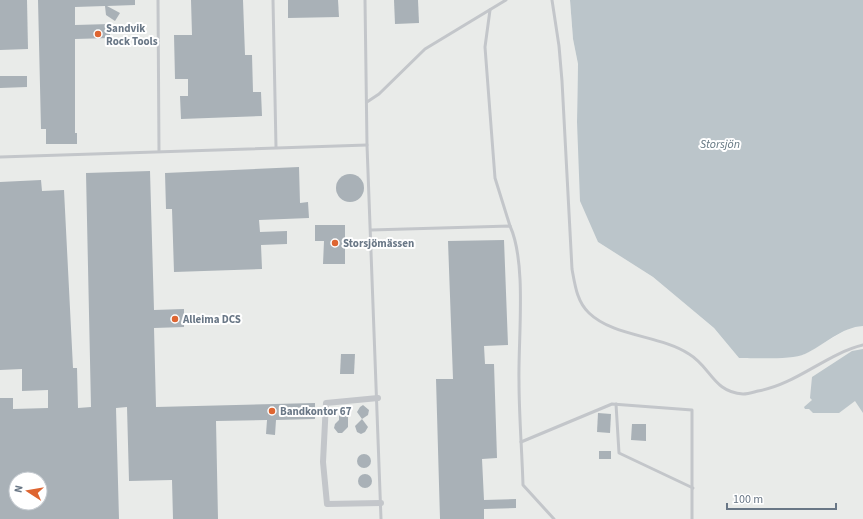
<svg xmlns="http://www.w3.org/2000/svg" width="863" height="519" viewBox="0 0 863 519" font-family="'Source Sans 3',sans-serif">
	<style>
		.built { fill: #e9ebe9; fill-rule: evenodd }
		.water { fill: #bbc5ca }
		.building { fill: #a9b1b7; fill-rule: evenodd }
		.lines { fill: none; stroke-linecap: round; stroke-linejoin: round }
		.lane { stroke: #c3c6ca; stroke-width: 3 }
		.street { stroke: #c3c6ca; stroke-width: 6 }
		.poi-dot { fill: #de6531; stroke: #fff; stroke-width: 1.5 }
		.labels { text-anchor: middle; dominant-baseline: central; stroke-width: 4; stroke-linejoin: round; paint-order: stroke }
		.poi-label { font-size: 11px; font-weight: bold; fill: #697786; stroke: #fff; text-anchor: start }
		.water-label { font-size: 12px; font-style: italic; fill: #647782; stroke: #fff }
	</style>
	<rect width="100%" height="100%" fill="#f9f9f6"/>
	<path class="built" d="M0,0h570l3,39 5,25 -1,58 21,120 55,35 61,51 25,30 64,-3 48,-28 12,-1v193h-863zM16,479h24v24h-24z"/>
	<g class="water">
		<path d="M570,0h293v326c-21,1 -39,19 -58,28 -13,6 -50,4 -66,4l-25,-30 -61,-51 -55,-35 -18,-41 -3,-79 1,-58 -5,-25z"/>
		<path d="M863,349v64l-8,-12 -16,12h-26l-4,-4h-4l-1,-2 8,-7 -2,-2 2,-21 40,-26z"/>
	</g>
	<g class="building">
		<path d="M0,0h27l1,49 -28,1z"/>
		<path d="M38,0h97v5l-28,1 13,7 -5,8 -9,-6 -1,-9 -30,1v18l35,-1v14l-35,1v94h2v11h-31v-15h-5z"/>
		<path d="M191,0h52l2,55h7l1,37h8l1,24 -81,3 -1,-23h8v-17h-13l-1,-44h18z"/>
		<path d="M288,0h50l1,17 -51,1z"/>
		<path d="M394,0h24l1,23 -24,1z"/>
		<path d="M0,76h27v11l-27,1z"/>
		<path d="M299,167l1,36 8,-1 1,16 -50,2 1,12 27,-1v13l-26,1 1,24 -88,3 -2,-63h-6l-1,-36z"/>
		<path d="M150,171l4,139 30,-1v18l-30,1 2,79 159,-4v16l-39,1 -1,15 -9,-1 1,-14 -51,1 2,98h-45l-1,-39 -43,1 -2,-74 -11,1 3,111h-119v-121h13v11l35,-1v-18l-26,1v-22l-22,1v-188l41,-2 1,11 22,-1 9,178h4l1,40 13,-1 -5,-234zM16,479h24v24h-24z"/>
		<circle cx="350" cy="188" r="14"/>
		<path d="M315,225h30v39h-22l1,-23h-9z"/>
		<path d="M504,240l4,105 -24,1 1,18h9l3,94 -15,1 2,41 32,-1v9l-32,1v10h-44l-4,-140h17l-5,-138z"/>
		<path d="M341,354h14l-1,20h-14z"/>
		<path d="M363,405l6,5 -1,5 -6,4 6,8 -3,5 -4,2 -4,-2 -2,-6 7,-7 -5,-7 3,-5z"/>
		<path d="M339,412h9v15l-6,6h-4l-4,-5 1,-4 4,-4z"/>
		<path d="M598,413l13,1 -1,19 -13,-1z"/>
		<path d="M632,424h14v17l-15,-1z"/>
		<rect x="599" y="451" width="12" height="8"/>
		<circle cx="364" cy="461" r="7"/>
		<circle cx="365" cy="481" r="7"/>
	</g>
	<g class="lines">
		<g class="lane">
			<path d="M158,0l1,151"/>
			<path d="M273,0l3,147"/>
			<path d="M365,0l2,145 14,374"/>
			<path d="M552,0l7,46 3,35 10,188c3,16 5,33 17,44 25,24 71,22 100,41 22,13 24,38 54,40 5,0 11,-2 15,-3 39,-7 68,-37 105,-46"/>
			<path d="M490,10l-5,37 8,105 2,26 15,48"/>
			<path d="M367,102l12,-8 46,-45 81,-49"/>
			<path d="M0,157l367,-12"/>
			<path d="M371,230l139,-4c17,37 8,113 9,155 0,35 3,70 4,104l31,34"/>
			<path d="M616,404l3,49 74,35"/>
			<path d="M521,442l91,-38 80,6v109"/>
		</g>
		<path class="street" d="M378,398l-52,5 -3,59 4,42 54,-1"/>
	</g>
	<g class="poi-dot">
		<circle cx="98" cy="34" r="4"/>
		<circle cx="335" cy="243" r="4"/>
		<circle cx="175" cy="319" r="4"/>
		<circle cx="272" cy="411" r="4"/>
	</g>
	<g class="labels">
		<g class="poi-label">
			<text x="106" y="28">Sandvik<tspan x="106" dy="13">Rock Tools</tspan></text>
			<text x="343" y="243">Storsjömässen</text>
			<text x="183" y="319">Alleima DCS</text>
			<text x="280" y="411">Bandkontor 67</text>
		</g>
		<g class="water-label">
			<text x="720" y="144">Storsjön</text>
		</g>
	</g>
	<g transform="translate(28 491) rotate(282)"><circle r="19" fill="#ffffff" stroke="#c3c9cf"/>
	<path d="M0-3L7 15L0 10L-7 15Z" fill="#de6531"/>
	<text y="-6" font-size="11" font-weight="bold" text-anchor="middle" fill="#697786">N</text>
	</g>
	<path d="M727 503v6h109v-6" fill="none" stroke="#697786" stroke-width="2"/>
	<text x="733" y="503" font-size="12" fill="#697786" stroke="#ffffff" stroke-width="3" paint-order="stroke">100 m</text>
</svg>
